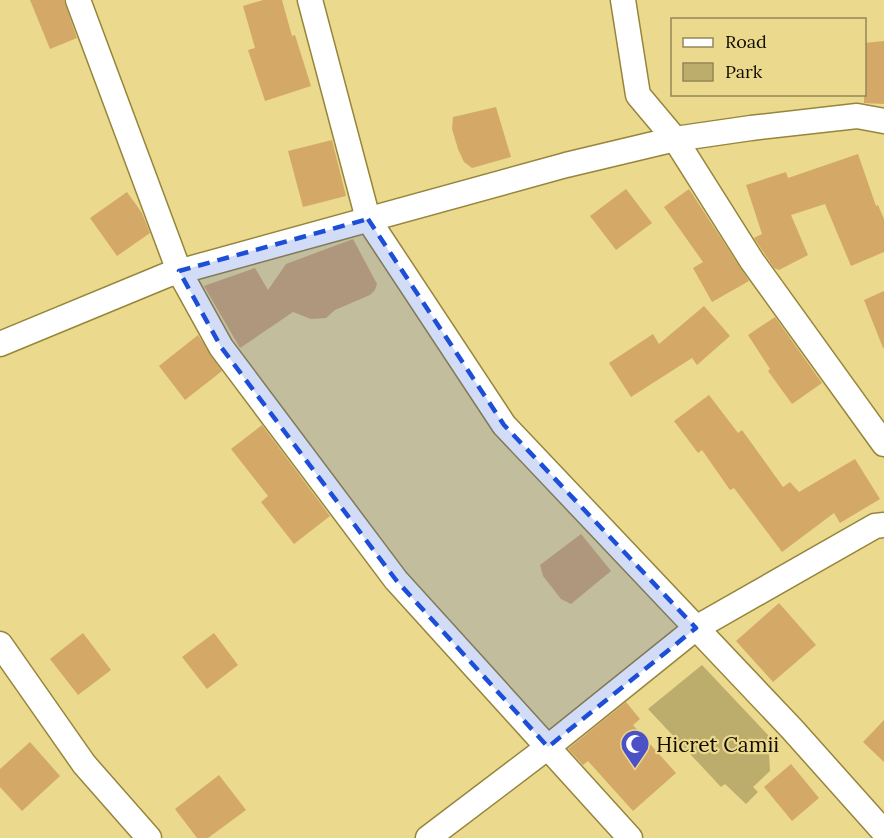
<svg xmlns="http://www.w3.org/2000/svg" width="884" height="838" viewBox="0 0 884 838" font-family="Lora,serif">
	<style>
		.green { fill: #bcad6c }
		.building { fill: #d4a968 }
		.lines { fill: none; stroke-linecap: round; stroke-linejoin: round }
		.street-casing { stroke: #96853b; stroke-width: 27 }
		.street { stroke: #fff; stroke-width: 24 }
		.marked { fill: #1d4ed8; fill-opacity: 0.2; stroke: #1d4ed8; stroke-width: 4.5; stroke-dasharray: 12 8; stroke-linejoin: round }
		.labels { text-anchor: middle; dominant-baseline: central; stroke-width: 4.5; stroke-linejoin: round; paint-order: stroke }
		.poi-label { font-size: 21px; fill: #120d00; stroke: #ebd98e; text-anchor: start }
	</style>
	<rect width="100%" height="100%" fill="#ebd98e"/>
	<path class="green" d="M702,665l66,70 2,36 -17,16 5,5 -12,12 -21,-20 -4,3 -73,-78z"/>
	<g class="building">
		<path d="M30,0h34l13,38 -27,11z"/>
		<path d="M263,0h19l10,36 3,-1 16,51 -46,15 -17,-51 7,-2 -12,-42z"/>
		<path d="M884,41v63l-20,-1v-60z"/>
		<path d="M496,107l15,50 -39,11 -8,-6 -6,-13 -6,-20 1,-12z"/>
		<path d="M332,140l14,56 -43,11 -15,-56z"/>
		<path d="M858,154l18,52 2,-1 6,14v33l-33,14 -26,-62 -34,11 17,40 -29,15 -5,-2 -20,-30 8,-4 -16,-49 40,-13 2,6z"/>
		<path d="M626,189l26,34 -36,27 -26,-34z"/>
		<path d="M689,189l60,92 -37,21 -19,-34 10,-6 -39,-55z"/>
		<path d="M127,192l15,21 8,20 -33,23 -27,-38z"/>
		<path d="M353,239l24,45 -2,6 -5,5 -35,15 -9,8 -15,1 -18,-7 -53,36 -36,-62 51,-18 13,22 18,-26z"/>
		<path d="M884,291v57h-1l-19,-48z"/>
		<path d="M704,306l26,30 -33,29 -5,-7 -61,39 -22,-34 44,-29 6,10z"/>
		<path d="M775,317l47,66 -30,21 -24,-33 2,-2 -22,-34z"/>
		<path d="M198,335l24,36 -37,29 -26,-34z"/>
		<path d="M709,395l29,38 4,-3 41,57 7,-5 9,10 56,-33 25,40 -40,24 -6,-10 -52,39 -48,-64 -4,2 -28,-40 -4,3 -24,-32z"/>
		<path d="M262,425l68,91 -36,28 -33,-42 7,-6 -37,-47z"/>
		<path d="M581,534l30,37 -40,33 -10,-5 -18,-23 -3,-11z"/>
		<path d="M779,603l37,42 -43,37 -37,-41z"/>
		<path d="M83,633l28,37 -33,25 -28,-36z"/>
		<path d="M214,633l24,32 -31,24 -25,-32z"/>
		<path d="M626,702l14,17 -7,6 43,48 -43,38 -45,-50 -5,4 -15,-16z"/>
		<path d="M884,720v42l-21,-20z"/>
		<path d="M30,742l30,34 -38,35 -22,-24v-18z"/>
		<path d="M791,764l28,34 -27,23 -28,-34z"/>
		<path d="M219,775l27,35 -38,28h-11l-22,-29z"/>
	</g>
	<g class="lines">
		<g class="street-casing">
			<g id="street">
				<path d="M78,0l101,271 42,76 175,233 234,258"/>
				<path d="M310,0l58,219 136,206 288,304 92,103"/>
				<path d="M623,0l15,95 37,44 77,122 132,183"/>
				<path d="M0,344l167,-69 399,-110 109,-26 76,-11 106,-12 27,5"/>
				<path d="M0,644l84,120 65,74"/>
				<path d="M428,838l120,-91 148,-119 179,-102 9,-1"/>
			</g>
		</g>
		<use href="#street" class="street"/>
	</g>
	<path class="marked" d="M368,219l136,206 192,203 -148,119 -152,-167 -175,-233 -42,-76z"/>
	<defs>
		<g id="mosque-pin" transform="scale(1.5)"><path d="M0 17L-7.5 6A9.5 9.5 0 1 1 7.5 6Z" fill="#4d51c7" stroke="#ebd98e"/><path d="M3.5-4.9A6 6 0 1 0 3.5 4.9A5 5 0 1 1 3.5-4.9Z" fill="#fff"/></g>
	</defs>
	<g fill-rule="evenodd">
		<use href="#mosque-pin" x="635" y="744"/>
	</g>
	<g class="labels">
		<g class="poi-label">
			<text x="656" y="744">Hicret Camii</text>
		</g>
	</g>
	<rect x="671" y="18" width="195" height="78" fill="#ebd98e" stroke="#948755" stroke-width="1.5"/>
	<rect x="683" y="38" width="30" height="9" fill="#ffffff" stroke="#948755" stroke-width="1.5"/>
	<text x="725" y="48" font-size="18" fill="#120d00">Road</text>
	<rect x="683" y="63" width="30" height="18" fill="#bcad6c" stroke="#948755" stroke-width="1.5"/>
	<text x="725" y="78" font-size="18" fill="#120d00">Park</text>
</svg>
